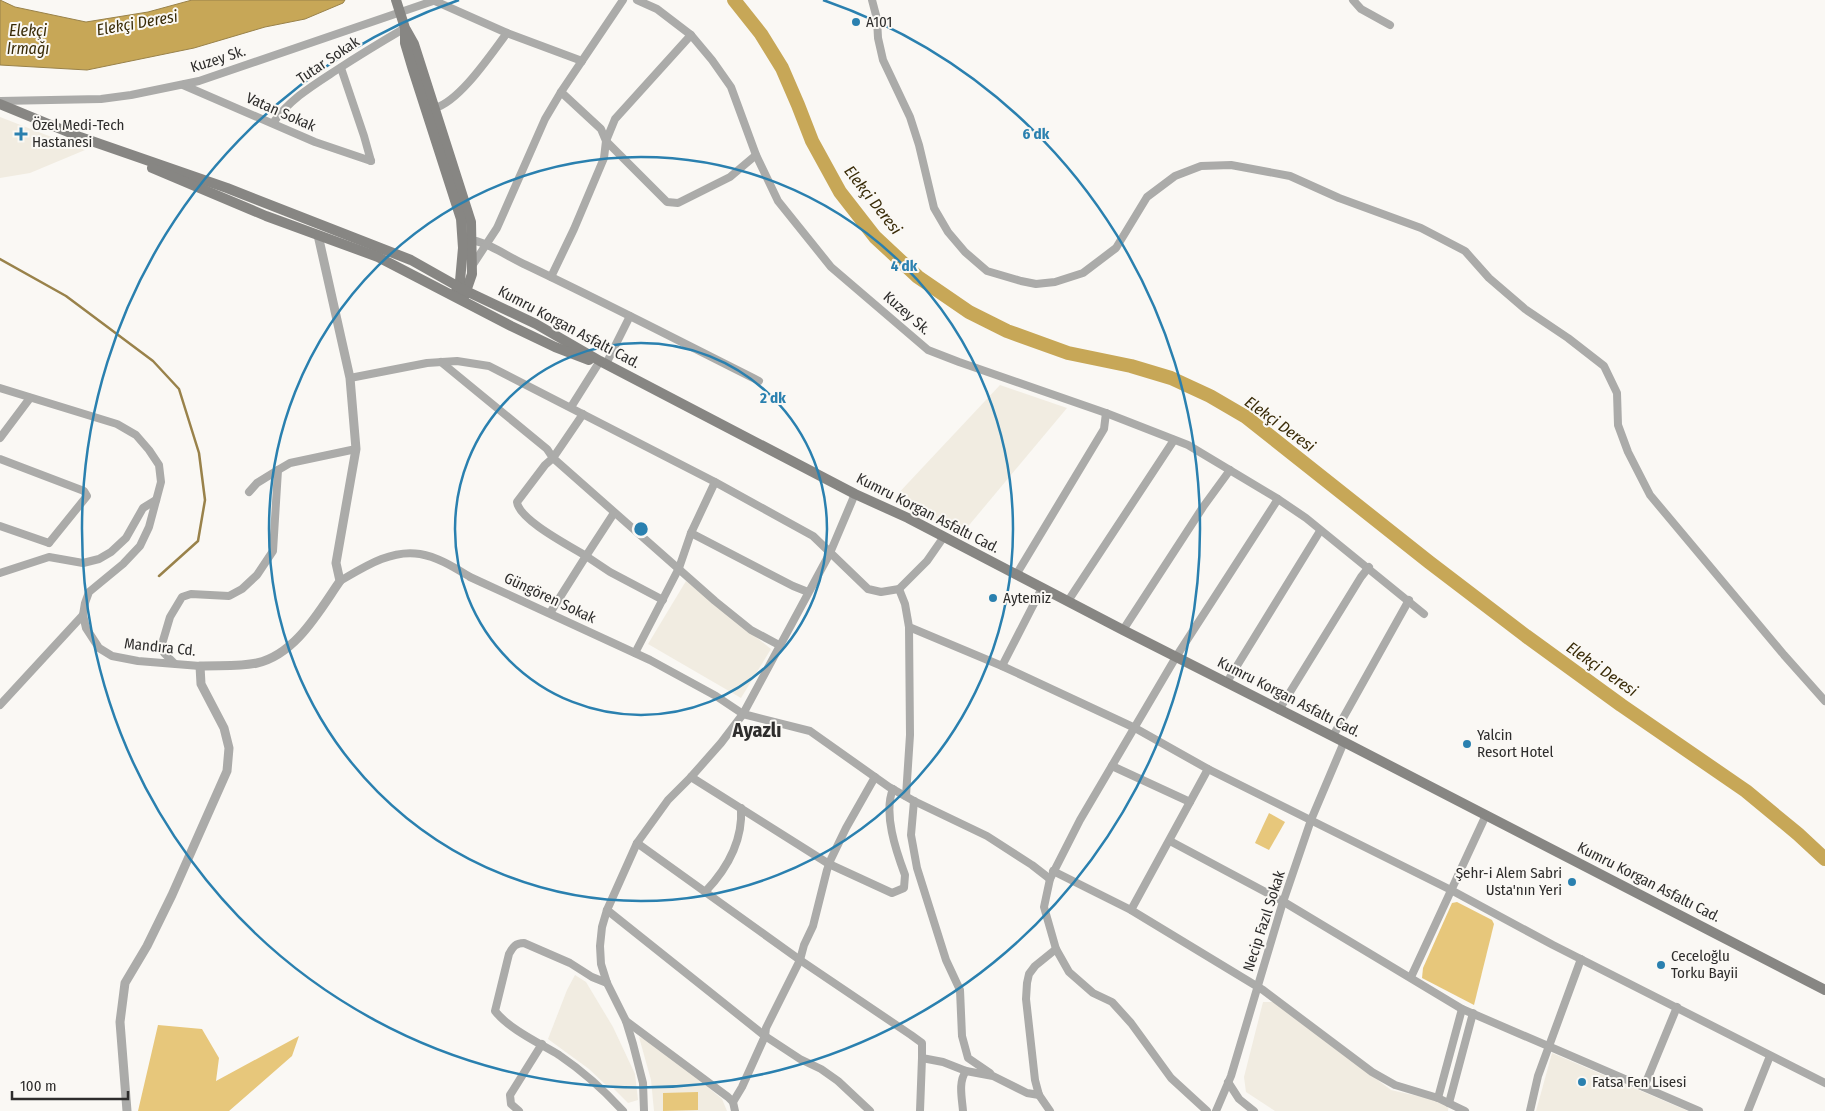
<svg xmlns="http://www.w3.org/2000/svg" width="1825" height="1111" viewBox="0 0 1825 1111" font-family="'Fira Sans Condensed',sans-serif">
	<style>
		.built { fill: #f1ece1 }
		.green { fill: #e7c77b }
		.water { fill: #c7a757; stroke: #99824a }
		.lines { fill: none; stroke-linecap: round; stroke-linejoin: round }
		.stream { stroke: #99824a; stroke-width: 2.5 }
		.river { stroke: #c7a757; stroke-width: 14 }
		.minor { stroke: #ababa9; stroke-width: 8 }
		.tertiary { stroke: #ababa9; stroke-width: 9 }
		.secondary { stroke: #878683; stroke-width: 10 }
		.ring { fill: none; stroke: #2a80af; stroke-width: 2.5 }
		.poi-dot { fill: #2a80af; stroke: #faf8f4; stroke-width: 2 }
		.labels { text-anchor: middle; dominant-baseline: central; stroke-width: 4; stroke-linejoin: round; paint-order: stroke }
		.poi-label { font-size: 15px; fill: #2e2d2c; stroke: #faf8f4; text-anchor: start }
		.street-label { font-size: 15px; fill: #2e2d2c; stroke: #faf8f4 }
		.water-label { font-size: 16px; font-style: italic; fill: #392b07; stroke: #faf8f4 }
		.district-label { font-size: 20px; font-weight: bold; fill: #2e2d2c; stroke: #faf8f4 }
		.centre { fill: #2a80af; stroke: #faf8f4; stroke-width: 2.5 }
		.ring-label { font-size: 15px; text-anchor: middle; font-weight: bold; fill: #2a80af; stroke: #faf8f4; stroke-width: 4; stroke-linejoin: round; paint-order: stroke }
	</style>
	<rect width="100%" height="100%" fill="#faf8f4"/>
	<g class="built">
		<path d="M0,117l85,33 -55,23 -30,5z"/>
		<path d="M1000,385l67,23 -107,128 -66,-38z"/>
		<path d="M686,581l85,68 -30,49 -93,-54z"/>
		<path d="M575,975l11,7 27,45 22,47 3,26 -10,3 -18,-18 -2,2 -19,-18 -41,-30 19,-49z"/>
		<path d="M1263,1002h11l117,88 58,13 -1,8h-173l-29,-19 -2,-15z"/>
		<path d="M639,1037l13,4 70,58 5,12h-73l-3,-31z"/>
		<path d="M1552,1053l136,58h-152z"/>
	</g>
	<g class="green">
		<path d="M1269,813l16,9 -16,28 -14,-7z"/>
		<path d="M1457,902l35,18 2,4 -20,81 -52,-27 1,-10 29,-65z"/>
		<path d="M158,1025l44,4 17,29 -3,23 83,-45 -7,20 -63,55h-91z"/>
		<path d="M698,1092v18l-35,1v-18z"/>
	</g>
	<path class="water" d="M0,0l15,7 71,15 62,-10 44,-12h153l-2,3 -38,16 -40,8 -71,21 -107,22 -87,-5z"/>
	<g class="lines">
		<path class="stream" d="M0,259l66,37 87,65 26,28 20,64 6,47 -7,41 -39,35"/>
		<path class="river" d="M734,0l27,34 21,34 16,37 14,36 28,51 35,45 43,40 51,35 38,19 61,22 63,13 40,12 39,18 36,21 183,145 97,74 95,69 125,86 52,43 27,25"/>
		<g class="minor">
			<path d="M637,0l20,9 34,26 21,25 19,27 25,68 22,46 53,66 97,83 31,12 147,51 82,32 90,54 28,19 118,96"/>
			<path d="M872,0l5,19 1,19 5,22 27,57 9,28 15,63 14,24 17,20 22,19 34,10 15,3 19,-2 28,-9 33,-25 31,-51 28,-21 26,-10 30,-1 59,11 49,22 82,30 44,23 24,27 36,31 43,29 36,28 13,27 1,32 10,27 22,43 134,160 41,46"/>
			<path d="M1353,0l8,9 29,16"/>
			<path d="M435,1l72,32 75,28"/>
			<path d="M341,68l23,68 7,25"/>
			<path d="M183,85l132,57 56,19"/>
			<path d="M561,92l40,37 5,12 61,61 11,1 52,-26 26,-22"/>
			<path d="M0,101l101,-2 30,-4 68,-14 237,-81"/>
			<path d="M435,108c25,-7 56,-54 72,-75"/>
			<path d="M273,123c16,-23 39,-37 62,-52 23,-15 46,-29 70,-43"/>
			<path d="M466,239c23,3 40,17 60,26 78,37 155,77 233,116"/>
			<path d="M472,266l25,-38 48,-109 16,-27 62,-92"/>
			<path d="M551,277l23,-48 30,-71 2,-17 9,-22 76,-84"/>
			<path d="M441,362l106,87 6,9 162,143 36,29 28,15"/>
			<path d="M606,364l24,-48"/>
			<path d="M350,378l77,-15 30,-2 32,5 226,116 98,54 55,53 13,3 18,-3 28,-28 16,-23"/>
			<path d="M0,388l117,36 19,11 13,15 10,15 2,17 -12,45 -9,19 -17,18 -34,28 -4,11 -2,12 3,13 13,20 13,8 26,5 62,5"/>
			<path d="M571,407l29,-46"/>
			<path d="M583,414l-30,44 -8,7 -28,37c2,18 53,44 69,54l28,-43"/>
			<path d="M0,438l30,-40"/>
			<path d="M0,459l84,32 3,5 -38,47"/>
			<path d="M249,492l8,-9 21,-13"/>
			<path d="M0,526l49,17"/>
			<path d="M691,533l102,53 15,6"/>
			<path d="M0,573l49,-16 34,6 16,-4 12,-7 15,-14 17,-30 13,-8"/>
			<path d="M1016,575l88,-146 2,-16"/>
			<path d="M340,581c24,-14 51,-32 80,-27 18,3 35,14 50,23l180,83 66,36 27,18 67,17 79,56 25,14 73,35 45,29 18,14"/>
			<path d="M899,589l6,15 4,23 93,39 133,62 73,41 243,121 102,55 272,138"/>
			<path d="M1068,601l106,-161"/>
			<path d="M550,613l36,-57 24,16 53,28"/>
			<path d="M1123,630l80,-123 27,-37"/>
			<path d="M635,653l44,-85 12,-35 24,-51"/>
			<path d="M174,663l-10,-10 -2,-9 8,-27 12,-20 9,-3 38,2 13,-7 15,-14 16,-24 5,-81 12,-7 66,-14"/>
			<path d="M1002,666l40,-78"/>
			<path d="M1227,682l93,-151"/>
			<path d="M0,705l83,-90"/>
			<path d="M1279,710l82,-133 8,-10"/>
			<path d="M1333,736l76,-136"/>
			<path d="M1112,766l78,36"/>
			<path d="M691,777l138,87 63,29 12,-5 1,-13c-9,-24 -22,-62 -12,-86"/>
			<path d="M906,796l4,-61 -1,-108"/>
			<path d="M914,801l-3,34 6,33 29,92 14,30 2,46 6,22 22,15"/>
			<path d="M1170,841l114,61 178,107 237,102"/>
			<path d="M637,843l163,117 111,75 11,8v15l21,4 23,9 27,5 34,17 12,2"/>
			<path d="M1053,871l78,39 132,80 109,82 23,13 43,13 27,13"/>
			<path d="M705,892c22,-23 38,-52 36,-84"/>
			<path d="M607,910l158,126 35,23 21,10 17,12 32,30"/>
			<path d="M1131,910l77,-141"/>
			<path d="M1411,977l75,-162"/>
			<path d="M607,983l-15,-6 -22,-14 -46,-20c-9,0 -11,4 -15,11l-14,57c14,18 44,32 64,44 25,17 44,34 64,56"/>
			<path d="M626,1021l102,76 5,5 2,9"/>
			<path d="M1228,1082l11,17 15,12"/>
			<path d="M1644,1087l33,-80"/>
			<path d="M1438,1098l24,-89"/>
			<path d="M733,1102l9,-15 23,-51 1,-8 34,-68 4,-15 9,-19 14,-56 4,-11 15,-31 29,-51"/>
			<path d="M1449,1103l24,-90"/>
			<path d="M519,1111l-8,-7 -1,-9 32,-51"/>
			<path d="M644,1111l-1,-28 -10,-39 -7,-23 -19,-38 -6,-19 -1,-18 2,-19 5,-17 30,-67 31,-43 23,-23 30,-34 22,-29 87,-161 25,-59"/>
			<path d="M920,1111l2,-53"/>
			<path d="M963,1111c-1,-13 -5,-29 3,-40"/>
			<path d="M1050,1111l-11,-16 -4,-15 -9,-81 1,-16 2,-9 6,-8 21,-17"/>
			<path d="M1207,1111l-36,-33 -40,-55 -19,-21 -19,-9 -24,-21 -13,-23 -12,-42 6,-28 30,-59 96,-163 102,-158"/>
			<path d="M1216,1111l15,-35 51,-171 29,-85 33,-78"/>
			<path d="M1530,1111l8,-35 43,-117"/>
			<path d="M1748,1111l22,-55"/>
		</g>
		<path class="tertiary" d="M127,1111l-7,-89 5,-39 22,-37 25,-51 55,-124 2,-23 -5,-20 -23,-44 -1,-18c18,-1 40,1 57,-3 39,-9 62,-52 83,-82l-4,-18 20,-114 -6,-71 -32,-143"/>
		<g class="secondary">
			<path d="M396,0l9,28 9,16 57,178 1,52 -8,23"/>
			<path d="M405,30v13l8,27 48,149 2,29 -3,33 -4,10"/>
			<path d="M0,104l80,33 147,51 184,72 55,31 70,33 64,37 255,133 53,24 215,112 221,112 481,248"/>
			<path d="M152,168l114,48 112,41 133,69 44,21 34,13"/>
		</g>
	</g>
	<g class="ring">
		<circle cx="641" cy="529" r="186"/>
		<circle cx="641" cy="529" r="372"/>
		<path d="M823 0A559 559 0 1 1 459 0"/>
	</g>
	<g class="poi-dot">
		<circle cx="856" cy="22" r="5"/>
		<path d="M18.5 126.5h5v5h5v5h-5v5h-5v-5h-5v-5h5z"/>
		<circle cx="993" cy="598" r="5"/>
		<circle cx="1467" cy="744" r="5"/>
		<circle cx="1572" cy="882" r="5"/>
		<circle cx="1661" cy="965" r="5"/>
		<circle cx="1582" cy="1082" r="5"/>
	</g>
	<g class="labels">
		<g class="poi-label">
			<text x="866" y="22">A101</text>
			<text x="32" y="125">Özel Medi-Tech<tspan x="32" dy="17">Hastanesi</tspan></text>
			<text x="1003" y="598">Aytemiz</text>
			<text x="1477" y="735">Yalcin<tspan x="1477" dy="17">Resort Hotel</tspan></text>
			<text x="1562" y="873" text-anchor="end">Şehr-i Alem Sabri<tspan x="1562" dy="17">Usta'nın Yeri</tspan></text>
			<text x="1671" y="956">Ceceloğlu<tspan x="1671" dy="17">Torku Bayii</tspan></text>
			<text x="1592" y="1082">Fatsa Fen Lisesi</text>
		</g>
		<g class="street-label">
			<text transform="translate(218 59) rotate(-18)">Kuzey Sk.</text>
			<text transform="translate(328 60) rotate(-34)">Tutar Sokak</text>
			<text transform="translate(281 112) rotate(24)">Vatan Sokak</text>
			<text transform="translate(907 313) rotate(41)">Kuzey Sk.</text>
			<text transform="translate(569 327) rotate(28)">Kumru Korgan Asfaltı Cad.</text>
			<text transform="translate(928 513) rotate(27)">Kumru Korgan Asfaltı Cad.</text>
			<text transform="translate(550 598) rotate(25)">Güngören Sokak</text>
			<text transform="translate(160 647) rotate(6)">Mandıra Cd.</text>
			<text transform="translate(1289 697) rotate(27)">Kumru Korgan Asfaltı Cad.</text>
			<text transform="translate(1649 882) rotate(27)">Kumru Korgan Asfaltı Cad.</text>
			<text transform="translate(1264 921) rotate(-72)">Necip Fazıl Sokak</text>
		</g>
		<g class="water-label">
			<text transform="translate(137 23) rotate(-10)">Elekçi Deresi</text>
			<text x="28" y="30">Elekçi<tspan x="28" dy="18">Irmağı</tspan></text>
			<text transform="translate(873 200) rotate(52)">Elekçi Deresi</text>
			<text transform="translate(1280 424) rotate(36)">Elekçi Deresi</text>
			<text transform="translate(1602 669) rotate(35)">Elekçi Deresi</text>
		</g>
		<g class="district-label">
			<text x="757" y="730">Ayazlı</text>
		</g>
	</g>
	<circle cx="641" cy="529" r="8" class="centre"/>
	<g class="ring-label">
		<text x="1036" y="139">6 dk</text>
		<text x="904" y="271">4 dk</text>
		<text x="773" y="403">2 dk</text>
	</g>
	<path d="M12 1091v8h116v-8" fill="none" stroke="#2e2d2c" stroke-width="2.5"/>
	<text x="20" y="1091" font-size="15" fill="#2e2d2c" stroke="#faf8f4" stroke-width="4" paint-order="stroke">100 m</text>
</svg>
